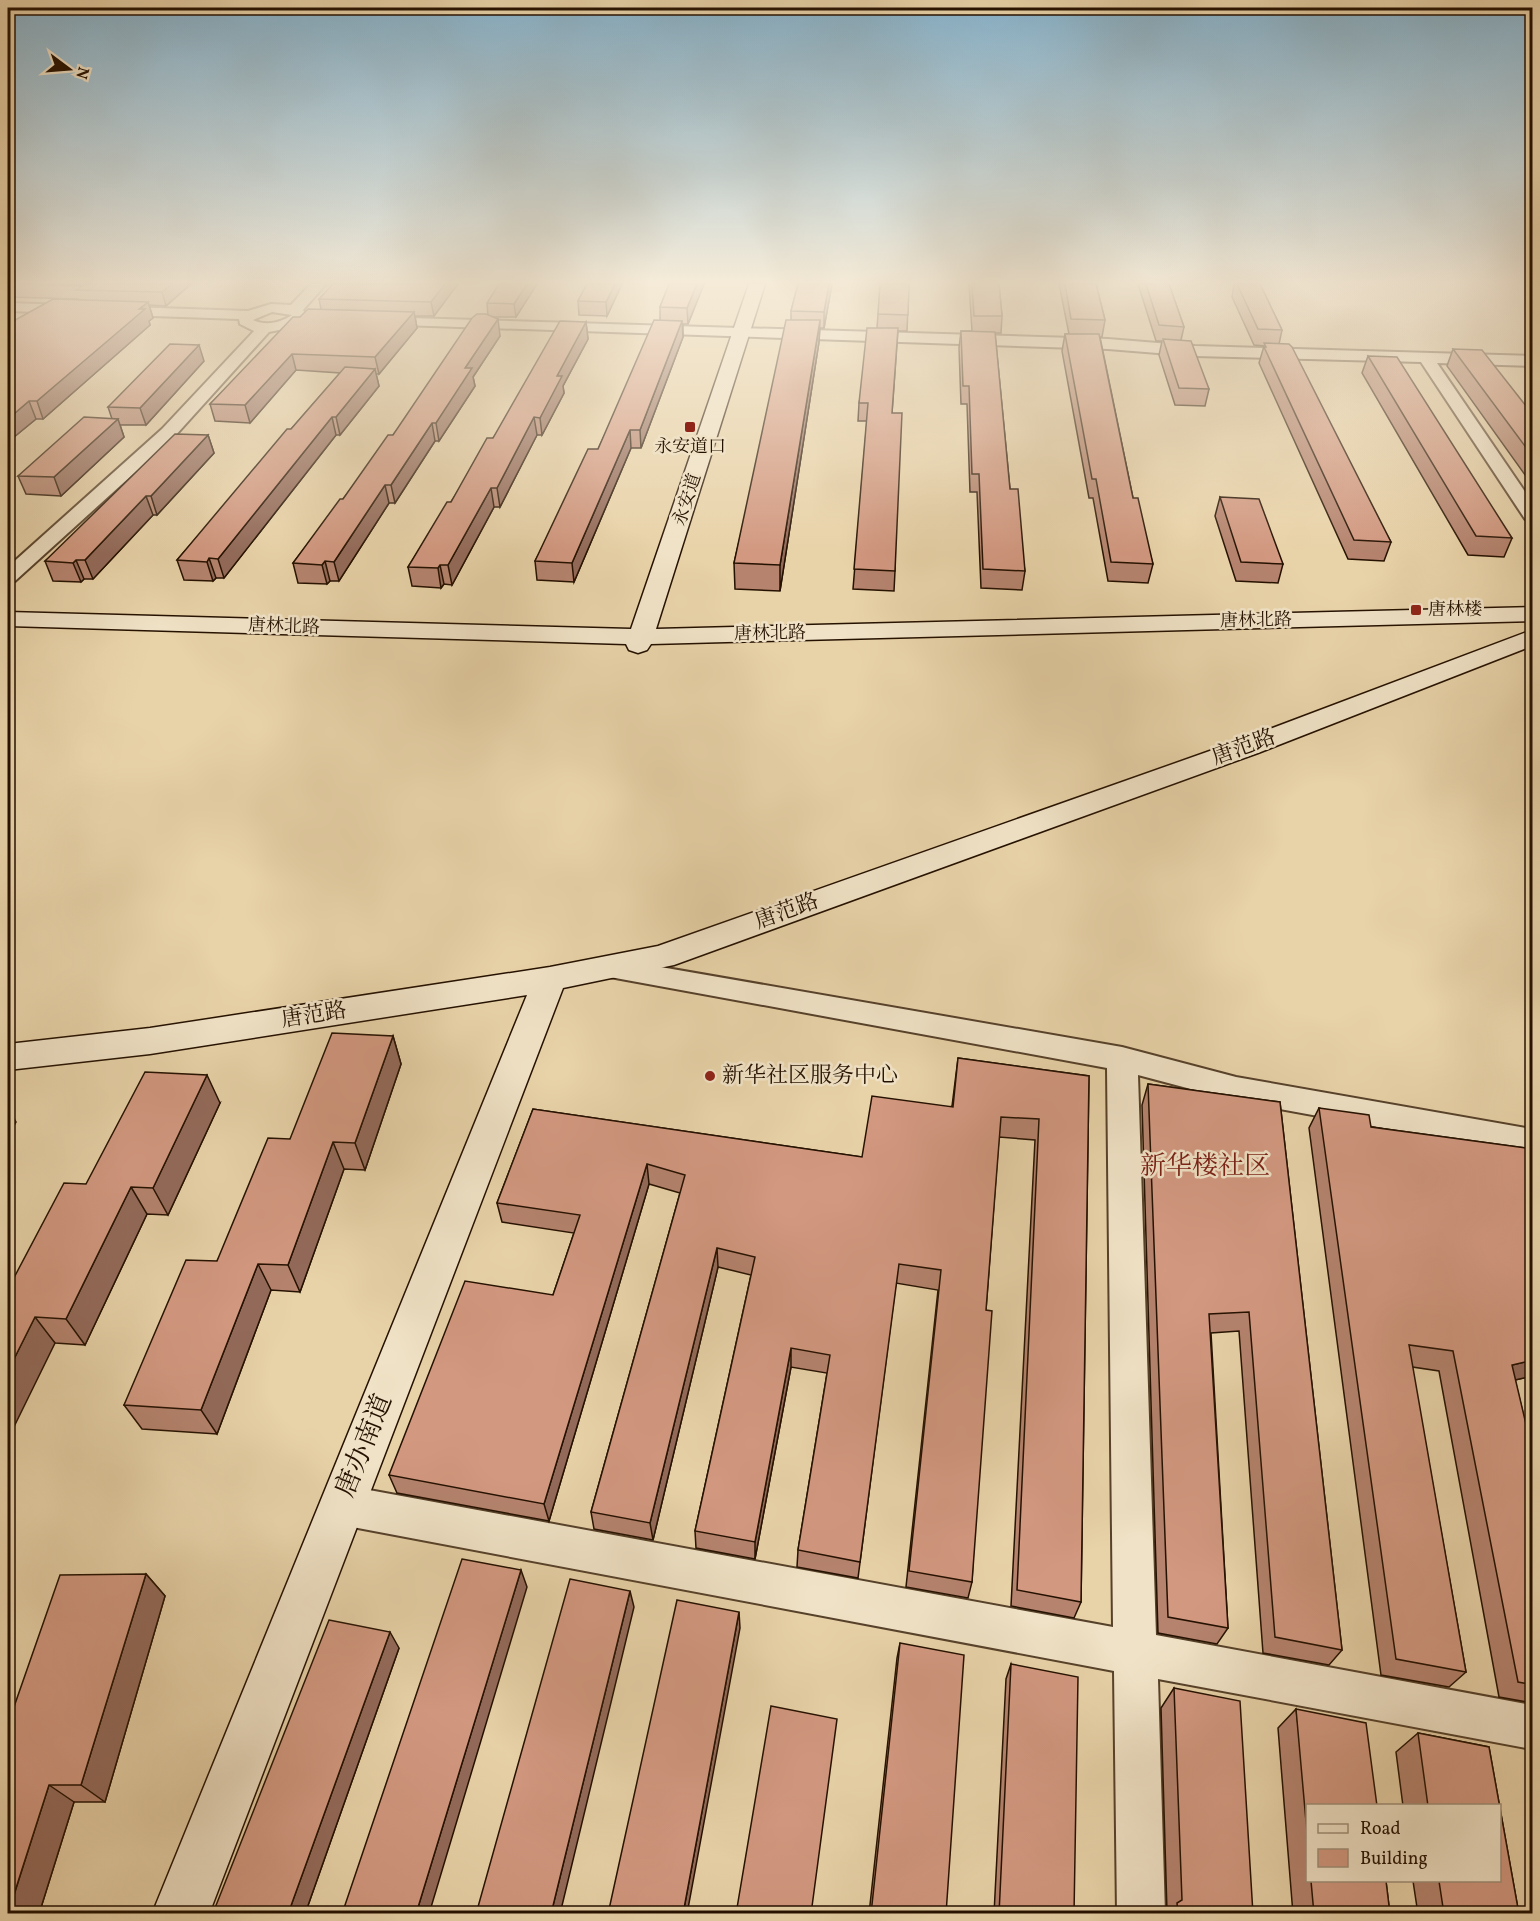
<svg xmlns="http://www.w3.org/2000/svg" width="1540" height="1921" viewBox="0 0 1540 1921" font-family="Vollkorn,'Noto Serif SC',serif">
	<style>
		.lines { fill: none; stroke-linecap: round; stroke-linejoin: round }
		.street-casing { stroke: #56412a; stroke-width: 4 }
		.secondary-casing { stroke: #251100; stroke-width: 3 }
		.street { fill: #f0e2c6; fill-rule: evenodd }
		.secondary { fill: #f0e2c6; fill-rule: evenodd }
		.wall { fill: #b5836e; stroke: #251100; stroke-width: 1.5 }
		.shaded-wall { fill: #936a5a; stroke: #251100; stroke-width: 1.5 }
		.building { fill: #d29880; stroke: #251100; stroke-width: 1.5 }
		.poi-dot { fill: #8f2418; stroke: #f0e2c6; stroke-width: 2 }
		.labels { text-anchor: middle; dominant-baseline: central; stroke-width: 5; stroke-linejoin: round; paint-order: stroke }
		.far-poi-label { font-size: 18px; fill: #251100; stroke: #f0e2c6 }
		.far-street-label { font-size: 18px; fill: #251100; stroke: #f0e2c6 }
		.street-label { font-size: 22px; fill: #251100; stroke: #f0e2c6 }
		.poi-label { font-size: 22px; fill: #251100; stroke: #f0e2c6; text-anchor: start }
		.quarter-label { font-size: 26px; fill: #7a1f14; stroke: #f0e2c6 }
		.near-street-label { font-size: 27px; fill: #251100; stroke: #f0e2c6 }
	</style>
	<rect width="100%" height="100%" fill="#e8d2a8"/>
	<filter id="stains"><feTurbulence type="fractalNoise" baseFrequency=".00333" numOctaves="4"/><feColorMatrix values="0 0 0 0 .2 0 0 0 0 .09 0 0 0 0 .02 0 0 0 .5 -.17"/></filter>
	<radialGradient id="worn" r=".72"><stop offset=".6" stop-color="#630" stop-opacity="0"/><stop offset="1" stop-color="#630" stop-opacity=".3"/></radialGradient>
	<g class="lines">
		<g class="street-casing">
			<g id="street">
				<path d="M311,284h15l-23,26 4,6 -13,11 -25,5 -95,105 -159,144 -7,2v-16l154,-138 92,-98 -14,-7 -1,-5 -231,-8v-8l240,8 23,-7 20,1zM272,312l20,3c-12,8 -26,11 -39,5z"/>
				<path d="M377,317l731,22 87,7 337,10v10l-95,-3 95,139v19l-7,-2 -104,-157 -226,-6 -87,-7 -736,-25 -2,-3 2,-3z"/>
				<path d="M609,958l513,89 114,30 296,52v26l-296,-54 -98,-26 18,560 376,70v44l-374,-70 7,235h-48l-3,-243 -772,-146 -14,-6 -6,-14 6,-14 14,-6 771,142 -6,-559 -508,-93 -4,-7 4,-7z"/>
			</g>
		</g>
		<g class="secondary-casing">
			<g id="secondary">
				<path d="M749,284h16l-109,345 876,-22v14l-881,23 -4,6 -9,3 -9,-3 -3,-6 -618,-18v-14l623,17z"/>
				<path d="M1532,630v16l-274,107 -584,212 -111,23 -354,926h-57l375,-919 -377,59 -142,16v-26l142,-16 400,-61 108,-21 580,-205z"/>
			</g>
		</g>
		<use href="#street" class="street"/>
		<use href="#secondary" class="secondary"/>
	</g>
	<g class="wall">
		<path d="M8,284h183l-25,22 -17,-1 4,13 -4,3 1,4 -107,94h-7l-28,23v-118l71,-25 -71,-2z"/>
		<path d="M458,284l-24,32h-19l2,12 -38,46h-3l3,12 -39,49h-4l-112,143h-8l-3,3 -29,-1 -7,-20 163,-187 -44,-3 -46,53 -35,-2 -5,-17 90,-87 21,-8 -2,-10z"/>
		<path d="M537,284l-21,33h-25l9,19 -27,41 2,9 -36,55h-4l-40,62h-6l-50,78h-9l-3,3 -29,-1 -5,-20 100,-128 95,-119 -1,-13z"/>
		<path d="M587,284h35l-15,32 -28,-1 -1,-14z"/>
		<path d="M669,284h35l-16,40h-5v13l-42,111h-10l-57,134 -37,-2 -2,-19 63,-112 62,-129v-13z"/>
		<path d="M798,284h34l-8,44h-4l-1,14 -39,249 -45,-2 -1,-26 57,-243v-9z"/>
		<path d="M909,284l-2,47h-9l-6,82 3,158 -1,20 -41,-2 14,-168h-9l1,-18 18,-75 1,-14z"/>
		<path d="M969,284h30l3,32 -1,17h-6l15,156 15,82 -3,19 -41,-2 -4,-96h-7l-3,-88h-6l-2,-56 2,-17h11z"/>
		<path d="M1059,284h37l9,36 -3,17h-2l33,161 20,66 -5,19 -40,-2 -15,-83h-4l-27,-147 3,-17h4z"/>
		<path d="M1138,284h31l15,43 -3,13 28,49 -4,17 -30,-1 -16,-50 3,-14h-6z"/>
		<path d="M1234,284h26l22,46 -3,14 112,198 -7,19 -36,-2 -89,-196 5,-17 -10,-1 -22,-48z"/>
		<path d="M586,322l2,17 -25,47 1,7 -22,42h-5l-37,72h-6l-42,78 -8,-1 -3,4 -29,-2 -4,-19 85,-129z"/>
		<path d="M1453,349l80,66v71l-86,-120z"/>
		<path d="M1368,356l144,182 -8,19 -36,-2 -106,-182z"/>
		<path d="M204,361l-58,64h-26l4,12 -63,59 -35,-2 -8,-18 94,-57 -4,-12z"/>
		<path d="M208,435l6,18 -57,62h-4l-60,64h-9l-3,3 -28,-1 -8,-20z"/>
		<path d="M1220,497l63,67 -5,19 -42,-2 -21,-65z"/>
		<path d="M393,1036l8,28 -36,106 -21,-1 -44,123 -29,-2 -54,144 -75,-5 -18,-24 93,-144 73,-122z"/>
		<path d="M958,1058l131,18 -8,526 -7,16 -63,-12 24,-466 -36,-3 -13,173 -14,272 -4,16 -62,-11 32,-297 -42,-7 -38,295 -61,-11 1,-17 29,-177 -36,-6 -36,192 -59,-11 -1,-17 56,-256 -33,-8 -65,273 -59,-11 -3,-17 89,-319 -31,-9 -100,337 -152,-28 -8,-18 164,-180 21,-62 -72,-11 -5,-19 36,-94 329,48 90,-51z"/>
		<path d="M1148,1084l132,18 62,548 -13,15 -66,-12 -24,-322 -28,2 17,295 -11,16 -59,-11 -16,-528z"/>
		<path d="M220,1103l-52,112 -21,-1 -62,131 -30,-2 -47,-54 78,-105z"/>
		<path d="M1319,1108l52,19 162,22v227l-18,4 18,74v249l-34,-6 -60,-326 -27,-4 54,305 -17,15 -68,-12 -72,-547z"/>
		<path d="M146,1574l19,22 -60,206h-31l-35,112h-31v-190z"/>
		<path d="M900,1643l46,271h-77l28,-256z"/>
		<path d="M399,1648l-94,266h-83l-7,-6z"/>
		<path d="M1011,1664l63,250h-80l12,-235z"/>
		<path d="M1174,1688l79,226h-87l1,-2 -6,-204z"/>
		<path d="M1296,1709l12,97v75h78l4,33h-97l-15,-186z"/>
		<path d="M1418,1733l71,14 30,167h-101l-5,-33h87v-75h-97l-7,-54z"/>
	</g>
	<g class="shaded-wall">
		<path d="M172,284h19l-25,22 -4,-14z"/>
		<path d="M445,284h13l-24,32 -3,-14z"/>
		<path d="M527,284h10l-21,33 -2,-13z"/>
		<path d="M615,284h7l-15,32 -1,-14z"/>
		<path d="M697,284h7l-16,40 -1,-16z"/>
		<path d="M829,284h3l-8,44v-16z"/>
		<path d="M148,302l5,16 -4,3 1,4 -107,94 -6,-18z"/>
		<path d="M414,312l3,16 -38,46 -4,-17z"/>
		<path d="M498,319l2,17 -27,41 2,9 -36,55 -3,-18 29,-55z"/>
		<path d="M820,320l-1,22 -39,249v-26z"/>
		<path d="M682,321l1,16 -42,111 -1,-18z"/>
		<path d="M586,322l2,17 -25,47 1,7 -22,42 -2,-17 17,-42z"/>
		<path d="M199,345l5,16 -58,64 -6,-17z"/>
		<path d="M292,354l4,16 -46,53 -5,-18z"/>
		<path d="M375,369l4,17 -39,49 -4,-18z"/>
		<path d="M29,401l7,18 -28,23v-23z"/>
		<path d="M332,417l4,18 -112,143 -6,-19z"/>
		<path d="M534,417l3,18 -37,72 -3,-19z"/>
		<path d="M118,419l6,18 -63,59 -7,-19z"/>
		<path d="M432,423l3,18 -40,62 -4,-18z"/>
		<path d="M630,430l1,18 -57,134 -2,-19z"/>
		<path d="M208,435l6,18 -57,62 -6,-19z"/>
		<path d="M385,485l4,18 -50,78 -5,-19z"/>
		<path d="M491,488l3,19 -42,78 -4,-20z"/>
		<path d="M146,496l7,19 -60,64 -8,-19z"/>
		<path d="M209,558l7,20 -3,3 -6,-19z"/>
		<path d="M76,560l8,19 -3,3 -8,-19z"/>
		<path d="M325,561l5,20 -3,3 -5,-19z"/>
		<path d="M440,565l4,19 -3,4 -3,-20z"/>
		<path d="M393,1036l8,28 -36,106 -10,-27z"/>
		<path d="M207,1075l13,28 -52,112 -15,-27z"/>
		<path d="M8,1108l8,14 -8,15z"/>
		<path d="M333,1142l11,27 -44,123 -12,-27z"/>
		<path d="M647,1164l2,20 -100,337 -5,-17z"/>
		<path d="M131,1187l16,27 -62,131 -19,-26z"/>
		<path d="M717,1248l1,19 -65,273 -3,-17z"/>
		<path d="M258,1264l13,26 -54,144 -16,-24z"/>
		<path d="M35,1317l20,26 -47,96v-68z"/>
		<path d="M791,1348v19l-36,192v-17z"/>
		<path d="M1533,1360v16l-36,8 15,-19z"/>
		<path d="M521,1570l6,17 -98,327h-13z"/>
		<path d="M146,1574l19,22 -60,206 -24,-17z"/>
		<path d="M630,1591l4,16 -74,307h-9z"/>
		<path d="M739,1612l1,16 -53,286h-4z"/>
		<path d="M390,1632l9,16 -94,266h-17z"/>
		<path d="M49,1785l25,17 -35,112h-31z"/>
	</g>
	<g class="building">
		<path d="M28,284h144l-10,8 -86,-2 6,-4z"/>
		<path d="M333,284h112l-14,18 -112,-3z"/>
		<path d="M499,284h28l-13,20 -27,-1z"/>
		<path d="M587,284h28l-9,18 -28,-1z"/>
		<path d="M669,284h28l-10,24 -27,-1z"/>
		<path d="M798,284h31l-5,28 -33,-1z"/>
		<path d="M880,284h29l-1,31 -30,-1z"/>
		<path d="M972,284h27l3,32h-28z"/>
		<path d="M1065,284h31l9,36 -34,-1z"/>
		<path d="M1146,284h23l15,43 -25,-2z"/>
		<path d="M1237,284h23l22,46 -24,-1z"/>
		<path d="M53,299l95,3 -9,7h6l-108,92h-8l-21,18v-95z"/>
		<path d="M308,309l106,3 -39,45 -83,-3 -47,51 -35,-1 83,-87h7z"/>
		<path d="M477,314h9l12,5 -33,49h7l-36,55h-4l-41,62h-6l-51,77 -9,-1 -3,4 -29,-2 47,-64h3l45,-64h5l79,-117z"/>
		<path d="M654,320l28,1 -42,109h-10l-58,133 -37,-2 53,-112h10z"/>
		<path d="M786,320h34l-40,245 -46,-2z"/>
		<path d="M560,321l26,1 -29,54h5l-22,42 -6,-1 -37,71h-6l-43,77h-8l-2,3 -30,-1 39,-65h4l36,-64h6z"/>
		<path d="M867,328h31l-6,85h10l-7,158 -41,-2 14,-166h-9z"/>
		<path d="M961,331l34,1 15,157h8l7,82 -42,-2 -4,-95h-7l-3,-88h-6z"/>
		<path d="M1065,334h34l34,164h5l15,66 -42,-2 -15,-83h-4z"/>
		<path d="M1163,339l28,2 18,48 -30,-1z"/>
		<path d="M1264,343l25,1 3,3 99,195 -37,-2 -90,-193h2z"/>
		<path d="M170,344l29,1 -59,63 -32,-1z"/>
		<path d="M1453,349l29,1 51,65v42z"/>
		<path d="M1368,356l29,1 115,181 -36,-2z"/>
		<path d="M345,367l30,2 -39,48h-4l-114,142 -9,-1 -2,4 -30,-2 110,-131h4z"/>
		<path d="M84,417l34,2 -64,58 -36,-1z"/>
		<path d="M175,434l33,1 -57,61h-5l-61,64h-9l-3,3 -28,-2z"/>
		<path d="M1220,497l39,2 24,65 -42,-2z"/>
		<path d="M332,1033l61,3 -38,107 -22,-1 -45,123 -30,-1 -57,146 -77,-5 62,-145 31,1 51,-123 22,1z"/>
		<path d="M958,1058l131,18 -8,526 -64,-12 22,-471 -38,-2 -15,193 6,1 -20,271 -63,-11 32,-301 -42,-6 -39,298 -62,-12 32,-195 -39,-7 -36,194 -60,-11 60,-274 -38,-9 -67,275 -59,-11 94,-337 -38,-11 -103,340 -155,-29 76,-194 88,14 27,-80 -83,-12 36,-94 329,48 10,-61 81,11z"/>
		<path d="M145,1072l62,3 -54,113 -22,-1 -65,132 -31,-2 -27,54v-82l56,-106 22,1z"/>
		<path d="M1148,1084l132,18 62,548 -67,-13 -26,-325 -40,2 19,314 -60,-11z"/>
		<path d="M1319,1108l50,7 2,12 162,22v211l-21,5 21,89v231l-15,-3 -65,-331 -44,-6 57,327 -70,-13z"/>
		<path d="M462,1559l59,11 -105,344h-74z"/>
		<path d="M146,1574l-65,211h-32l-41,128v-189l52,-149z"/>
		<path d="M570,1579l60,12 -79,323h-75z"/>
		<path d="M677,1600l62,12 -56,302h-75z"/>
		<path d="M329,1620l61,12 -102,282h-51l-22,-6z"/>
		<path d="M900,1643l64,12 -18,259h-75z"/>
		<path d="M1011,1664l67,13 -4,237h-75z"/>
		<path d="M1174,1688l66,13 13,213h-75l-1,-11 5,-3z"/>
		<path d="M771,1706l66,13 -26,195h-75z"/>
		<path d="M1296,1709l70,14 11,83h-69v38z"/>
		<path d="M1418,1733l71,14 30,167h-75l-5,-33h61v-75h-72z"/>
		<path d="M1311,1881h75l4,33h-76z"/>
	</g>
	<linearGradient id="sky" x2="0" y2="1"><stop stop-color="#87b5d0"/><stop offset="0.51" stop-color="#f5ebd8"/><stop offset="1" stop-color="#f5ebd8" stop-opacity="0"/></linearGradient>
	<rect width="1540" height="553" fill="url(#sky)"/>
	<g class="poi-dot">
		<rect x="684" y="421" width="12" height="12" rx="3"/>
		<rect x="1410" y="604" width="12" height="12" rx="3"/>
		<circle cx="710" cy="1076" r="6"/>
	</g>
	<g class="labels">
		<g class="far-poi-label">
			<text x="690" y="447">永安道口</text>
			<text x="1428" y="610" text-anchor="start">唐林楼</text>
		</g>
		<g class="far-street-label">
			<text transform="translate(688 500) rotate(-72)">永安道</text>
			<text transform="translate(1256 621) rotate(-1)">唐林北路</text>
			<text transform="translate(284 627) rotate(2)">唐林北路</text>
			<text transform="translate(770 634) rotate(-1)">唐林北路</text>
		</g>
		<g class="street-label">
			<text transform="translate(1244 748) rotate(-20)">唐范路</text>
			<text transform="translate(787 912) rotate(-20)">唐范路</text>
			<text transform="translate(314 1016) rotate(-9)">唐范路</text>
		</g>
		<g class="poi-label">
			<text x="722" y="1076">新华社区服务中心</text>
		</g>
		<g class="quarter-label">
			<text x="1205" y="1167">新华楼社区</text>
		</g>
		<g class="near-street-label">
			<text transform="translate(365 1446) rotate(-68)">唐办南道</text>
		</g>
	</g>
	<rect width="1540" height="1921" fill="none" stroke="#e8d2a8" stroke-width="30"/>
	<rect x="9" y="9" width="1522" height="1903" fill="none" stroke="#251100" stroke-width="3"/>
	<rect x="15" y="15" width="1510" height="1891" fill="none" stroke="#251100" stroke-width="1.5"/>
	<rect x="1306" y="1804" width="195" height="78" fill="#f0e2c6" stroke="#9f8e77" stroke-width="1.5"/>
	<rect x="1318" y="1824" width="30" height="9" fill="#f0e2c6" stroke="#9f8e77" stroke-width="1.5"/>
	<text x="1360" y="1834" font-size="18" fill="#251100">Road</text>
	<rect x="1318" y="1849" width="30" height="18" fill="#d29880" stroke="#9f8e77" stroke-width="1.5"/>
	<text x="1360" y="1864" font-size="18" fill="#251100">Building</text>
	<g transform="translate(69 69) rotate(106)" stroke="#f0e2c6" stroke-width="4.5" paint-order="stroke">
	<path d="M0-4.5L10 22L0 15L-10 22Z" fill="#251100"/>
	<text y="-9" font-size="16" font-weight="bold" text-anchor="middle" fill="#251100">N</text>
	</g>
	<rect width="100%" height="100%" filter="url(#stains)"/>
	<rect width="100%" height="100%" fill="url(#worn)"/>
</svg>
